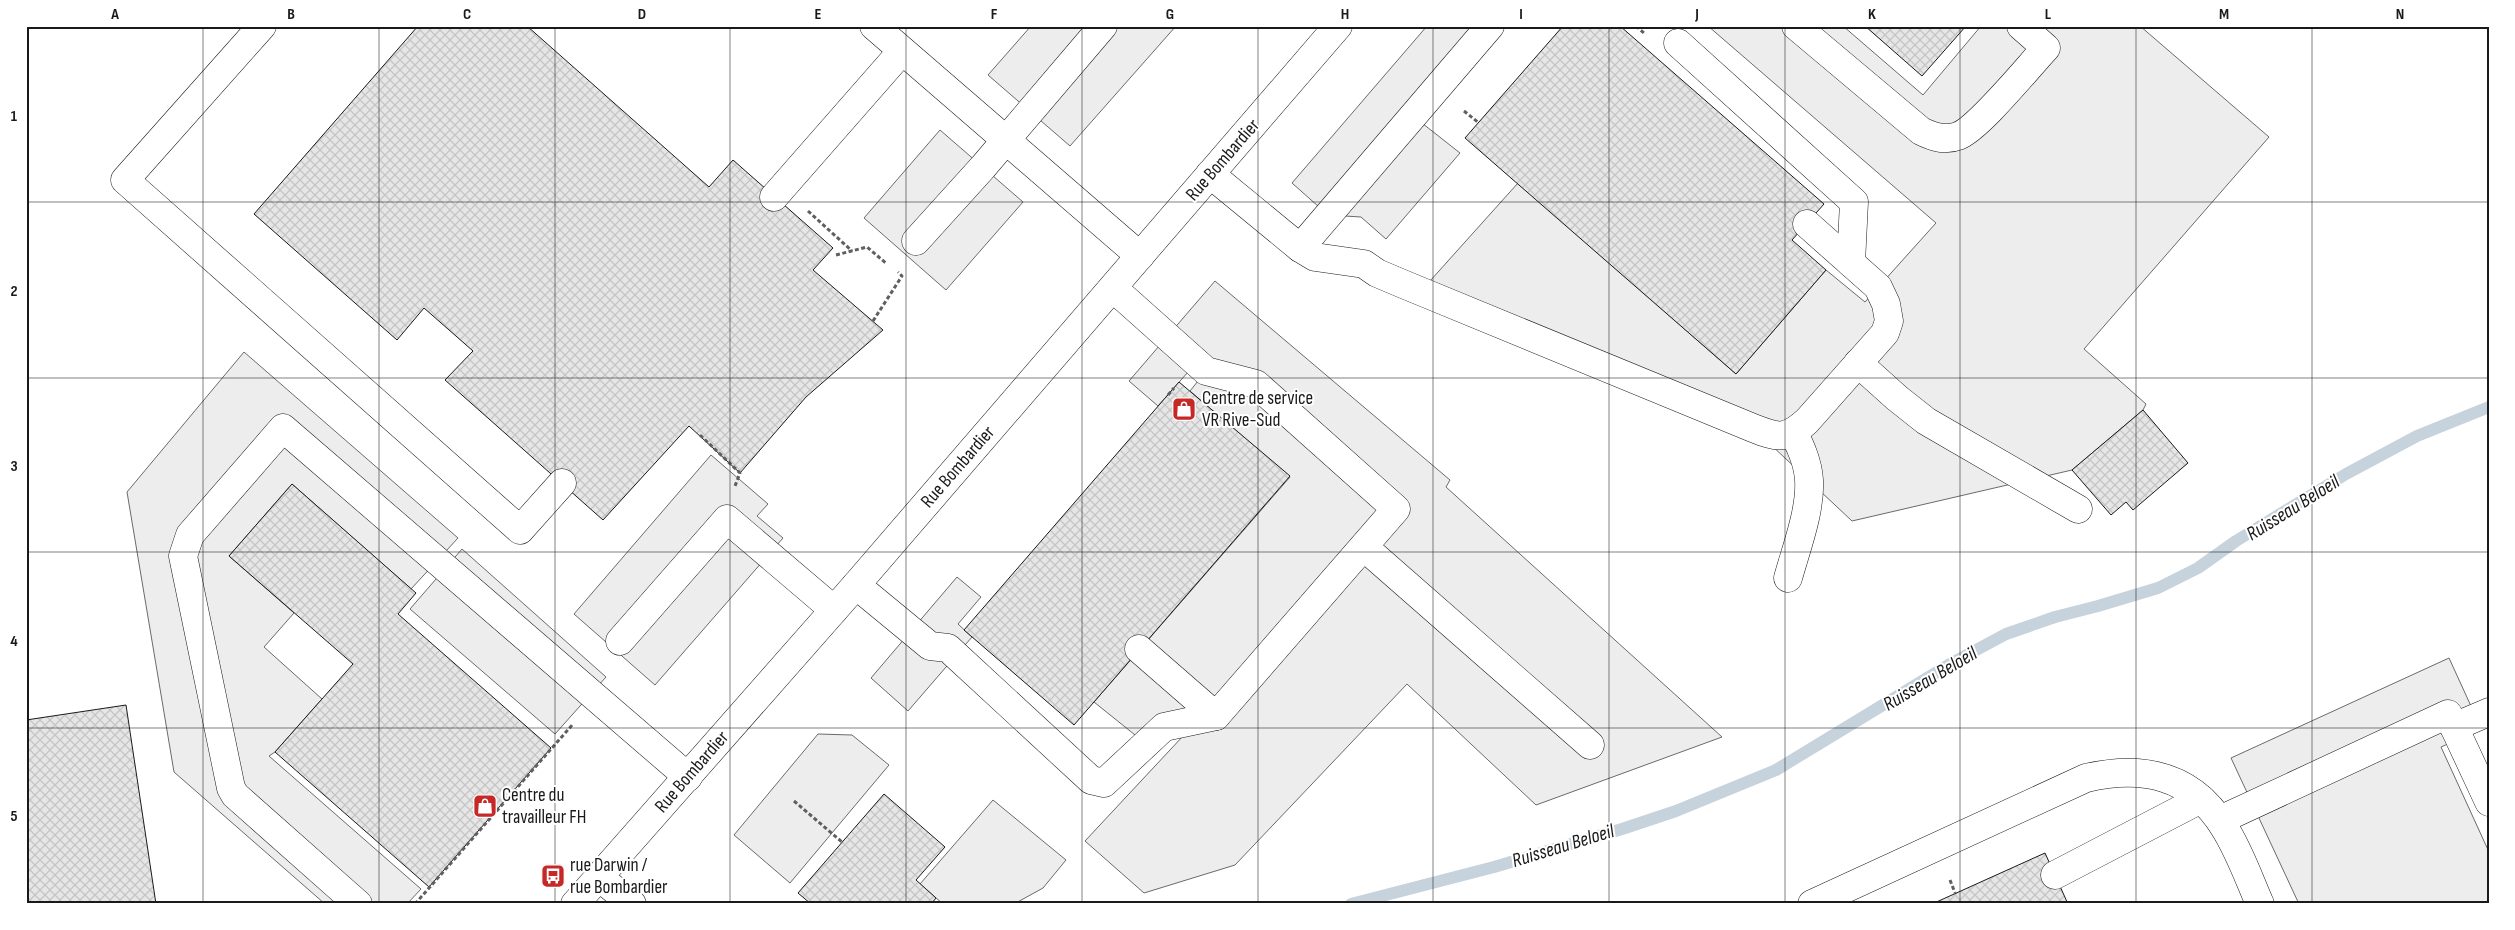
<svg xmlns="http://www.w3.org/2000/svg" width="2515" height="930" viewBox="0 0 2515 930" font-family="'Sofia Sans Condensed',sans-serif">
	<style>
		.parking { fill: #ededed; stroke: #6a6a6a }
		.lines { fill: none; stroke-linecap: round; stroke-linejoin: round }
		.stream { stroke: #c6d2dc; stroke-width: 12 }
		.building { fill: url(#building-cross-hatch); stroke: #1a1a1a }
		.minor-casing { stroke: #1a1a1a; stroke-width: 29 }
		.path { stroke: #5f5f5f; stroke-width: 3; stroke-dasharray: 4 2.5; stroke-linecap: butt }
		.minor { stroke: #fff; stroke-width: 28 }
		.grid { fill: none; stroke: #1a1a1a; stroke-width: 1; stroke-opacity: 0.55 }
		.labels { text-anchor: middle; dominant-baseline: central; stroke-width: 4; stroke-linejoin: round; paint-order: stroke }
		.street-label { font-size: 19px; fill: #1a1a1a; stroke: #fff }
		.poi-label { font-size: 19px; fill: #1a1a1a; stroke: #fff; text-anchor: start }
		.water-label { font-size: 20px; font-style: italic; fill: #1a1a1a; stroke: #fff }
		.neatline { fill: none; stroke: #1a1a1a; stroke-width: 2 }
		.grid-label { font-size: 16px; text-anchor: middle; font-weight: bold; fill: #1a1a1a }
	</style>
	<defs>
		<pattern id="building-cross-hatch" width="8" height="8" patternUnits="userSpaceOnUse" patternTransform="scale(1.25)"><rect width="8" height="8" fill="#e6e6e6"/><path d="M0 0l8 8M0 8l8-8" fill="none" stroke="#c5c5c5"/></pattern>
	</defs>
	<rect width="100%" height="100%" fill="#fff"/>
	<g class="parking">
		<path d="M1031,26h145l-106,120 -82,-71z"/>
		<path d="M1427,26h63l-77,90 47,37 -74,86 -25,-22 -33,-2 -36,-32z"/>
		<path d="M1708,26h135l80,69 58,-69h159l129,111 -185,212 62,55 -3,6 -71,60 -220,51 -99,-93 -332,-137 97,-108 218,191 90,-104 39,32 71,-79z"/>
		<path d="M940,130l83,72 -77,88 -82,-72z"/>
		<path d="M1215,281l235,199 -4,7 276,250 -186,68 -129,-121 -172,181 -91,28 -59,-52 113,-121 -53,23 -51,-41 196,-225 -100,-86 16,-20 -10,-8 -38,43 -29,-25z"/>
		<path d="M244,352l214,186 -47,51 -119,-105 -63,72 65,57 -30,34 58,52 -47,53 -6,4 152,133 -14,15h-82l-151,-132 -47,-280z"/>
		<path d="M711,455l57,49 -11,12 26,22 -128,147 -81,-71z"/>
		<path d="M462,549l144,128 -51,57 -145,-125z"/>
		<path d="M957,577l24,20 -23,27 14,13 -64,74 -37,-33z"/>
		<path d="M2449,658l27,59 -17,22 -18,8 48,105v52h-190l-68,-146z"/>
		<path d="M818,734l34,1 37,30 -99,118 -56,-48z"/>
		<path d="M993,800l73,60 -23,28 -29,16h-71l-23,-20z"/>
	</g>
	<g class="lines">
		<path class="stream" d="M1351,904l143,-37 128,-38 54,-18 100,-41 176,-107 54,-29 49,-17 43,-11 60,-18 40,-20 38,-27 110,-67 71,-38 72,-29"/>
	</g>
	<g class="building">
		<path d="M418,26h109l182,161 24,-27 100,88 -20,22 70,60 -77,67 -66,76 -51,-47 -86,94 -158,-140 28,-29 -49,-43 -27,32 -143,-126z"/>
		<path d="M1563,26h57l204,178 -32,36 34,30 -90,104 -271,-236z"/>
		<path d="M1865,26h101l-44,50z"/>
		<path d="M1179,382l111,94 -216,249 -110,-95z"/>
		<path d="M2143,410l45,53 -55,47 -7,-8 -15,13 -39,-45z"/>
		<path d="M292,484l124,109 -18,21 153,134 -122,139 -154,-135 78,-88 -124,-108z"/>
		<path d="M126,705l30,199h-130v-184z"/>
		<path d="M884,794l61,53 -29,33 20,18 -5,6h-120l-13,-11z"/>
		<path d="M2045,853l23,51h-136z"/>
	</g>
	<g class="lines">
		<g class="minor-casing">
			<g id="minor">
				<path d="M262,26l-137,154 395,350 42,-47"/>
				<path d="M874,26l266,230"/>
				<path d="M1796,26l125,105c12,6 24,10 37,5 20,-7 71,-70 88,-88l-25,-22"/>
				<path d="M1678,43l176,159 -3,61"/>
				<path d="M1210,174l90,74 190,-222"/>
				<path d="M774,197l128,-146"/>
				<path d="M916,241l67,-74 120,-141"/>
				<path d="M1300,248l15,9 49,7 13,9 26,11 350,144c25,10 33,12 54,-7l78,-88 4,-12 -3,-17 -8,-17 -71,-63"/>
				<path d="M1113,288l93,83 50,13 140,125 -180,207 -77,-67"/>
				<path d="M1858,363l39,35 29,23 152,88"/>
				<path d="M1364,547l226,198"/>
				<path d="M1788,578c8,-29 23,-68 21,-98 -1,-17 -8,-32 -15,-47"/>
				<path d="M856,585l74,61 18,2 143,132 13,3 60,-56 52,-11"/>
				<path d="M620,641l107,-122 107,91"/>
				<path d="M2454,727l35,-15"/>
				<path d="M2220,820l228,-106 41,88"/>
				<path d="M2055,875l146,-76"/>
				<path d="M599,877l33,27"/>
				<path d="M358,904l-123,-109 -4,-7 -48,-232 7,-21 93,-107 405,349"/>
				<path d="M575,904l281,-319 482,-559"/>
				<path d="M1812,904l274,-126c57,-13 106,-3 138,49 15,23 25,52 36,77"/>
			</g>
		</g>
		<g class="path">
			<path d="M1636,26l9,8"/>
			<path d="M1464,111l15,12"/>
			<path d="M808,211l44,40"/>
			<path d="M836,255l31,-8 20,17"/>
			<path d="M873,321l29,-45 -4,-4"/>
			<path d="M1168,395l6,-7"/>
			<path d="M700,435l40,38 -5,13"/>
			<path d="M794,801l48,41"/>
			<path d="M1950,880l5,13"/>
			<path d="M415,904l158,-180"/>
		</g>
		<use href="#minor" class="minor"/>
	</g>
	<path class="grid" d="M203,26v878M379,26v878M555,26v878M730,26v878M906,26v878M1082,26v878M1258,26v878M1433,26v878M1609,26v878M1785,26v878M1960,26v878M2136,26v878M2312,26v878M26,202h2463M26,378h2463M26,552h2463M26,728h2463"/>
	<defs>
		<g id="shop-square" transform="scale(1.25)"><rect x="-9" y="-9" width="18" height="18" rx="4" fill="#c62828" stroke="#fff"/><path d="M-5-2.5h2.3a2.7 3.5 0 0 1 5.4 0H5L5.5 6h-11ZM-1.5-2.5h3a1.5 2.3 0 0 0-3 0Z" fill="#fff"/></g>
		<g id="bus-square" transform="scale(1.25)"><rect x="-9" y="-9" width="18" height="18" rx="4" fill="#c62828" stroke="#fff"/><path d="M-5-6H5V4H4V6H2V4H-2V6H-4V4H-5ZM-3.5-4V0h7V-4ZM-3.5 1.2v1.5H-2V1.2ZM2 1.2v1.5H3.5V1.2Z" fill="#fff"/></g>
	</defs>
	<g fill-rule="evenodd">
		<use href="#shop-square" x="1184" y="409"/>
		<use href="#shop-square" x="485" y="806"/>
		<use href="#bus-square" x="553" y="876"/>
	</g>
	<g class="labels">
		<g class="street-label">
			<text transform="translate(1223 160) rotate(-49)">Rue Bombardier</text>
			<text transform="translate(958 467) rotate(-49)">Rue Bombardier</text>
			<text transform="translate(692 772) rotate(-49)">Rue Bombardier</text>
		</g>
		<g class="poi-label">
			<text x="1202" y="398">Centre de service<tspan x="1202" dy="22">VR Rive-Sud</tspan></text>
			<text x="502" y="795">Centre du<tspan x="502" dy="22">travailleur FH</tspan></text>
			<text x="570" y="865">rue Darwin /<tspan x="570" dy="22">rue Bombardier</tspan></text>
		</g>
		<g class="water-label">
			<text transform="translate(2293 508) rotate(-32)">Ruisseau Beloeil</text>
			<text transform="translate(1930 679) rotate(-31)">Ruisseau Beloeil</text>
			<text transform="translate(1563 846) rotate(-17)">Ruisseau Beloeil</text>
		</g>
	</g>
	<rect width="2515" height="930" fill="none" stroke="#ffffff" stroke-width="55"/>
	<rect x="28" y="28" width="2460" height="874" class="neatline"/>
	<g class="grid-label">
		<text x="115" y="19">A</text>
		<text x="291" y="19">B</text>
		<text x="467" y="19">C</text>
		<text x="642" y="19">D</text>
		<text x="818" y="19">E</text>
		<text x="994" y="19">F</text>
		<text x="1170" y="19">G</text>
		<text x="1345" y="19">H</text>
		<text x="1521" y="19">I</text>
		<text x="1697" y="19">J</text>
		<text x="1872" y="19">K</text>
		<text x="2048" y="19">L</text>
		<text x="2224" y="19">M</text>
		<text x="2400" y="19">N</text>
		<text x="14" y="121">1</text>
		<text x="14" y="296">2</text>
		<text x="14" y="471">3</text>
		<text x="14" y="646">4</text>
		<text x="14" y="821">5</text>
	</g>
</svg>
